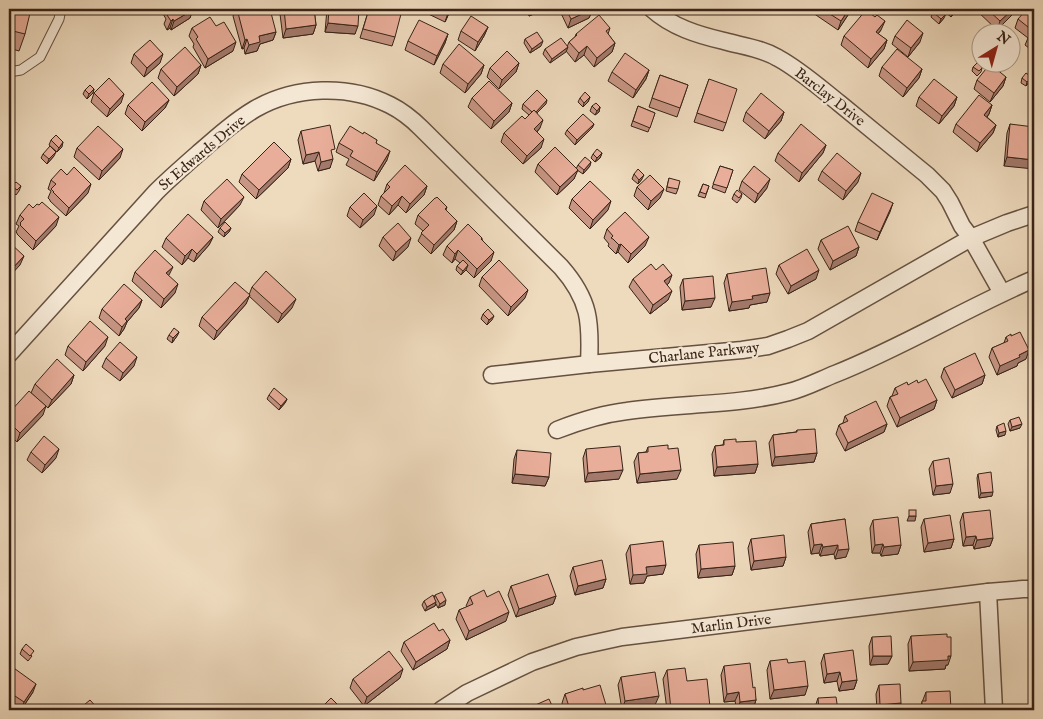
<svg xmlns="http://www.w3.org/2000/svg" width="1043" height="719" viewBox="0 0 1043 719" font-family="'IM FELL English',serif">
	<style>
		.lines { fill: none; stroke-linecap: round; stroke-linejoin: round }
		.lane-casing { stroke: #665140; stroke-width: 11 }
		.street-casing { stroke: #665140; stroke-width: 19 }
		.lane { stroke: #f4e7d4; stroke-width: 9 }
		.street { stroke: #f4e7d4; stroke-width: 16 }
		.wall { fill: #c89684; stroke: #382317 }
		.shaded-wall { fill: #a37a6c; stroke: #382317 }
		.building { fill: #e9ae9a; stroke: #382317 }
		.labels { text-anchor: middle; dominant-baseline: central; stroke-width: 4.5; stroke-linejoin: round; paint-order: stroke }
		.street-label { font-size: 15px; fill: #382317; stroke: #f4e7d4 }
	</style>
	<rect width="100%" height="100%" fill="#eedabd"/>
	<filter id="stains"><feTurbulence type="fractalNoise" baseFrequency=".004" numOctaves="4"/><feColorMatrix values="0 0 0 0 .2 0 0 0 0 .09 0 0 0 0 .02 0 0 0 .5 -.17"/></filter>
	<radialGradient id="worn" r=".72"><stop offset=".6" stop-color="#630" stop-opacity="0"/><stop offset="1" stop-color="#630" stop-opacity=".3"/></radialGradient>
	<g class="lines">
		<g class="lane-casing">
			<path id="lane" d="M9,72l12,-2 19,-13 19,-38 2,-10"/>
		</g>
		<g class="street-casing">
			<g id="street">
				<path d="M652,9c20,18 46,26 72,32 18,5 37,7 54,17 22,12 41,29 61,45 29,24 59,48 88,72l16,16 7,11 12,24 9,12 31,55"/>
				<path d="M9,354l147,-162c14,-14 29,-27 45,-41 17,-15 34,-30 54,-42 40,-23 94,-25 135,-4 12,6 22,14 31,23l140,139c29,33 30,55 28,97"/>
				<path d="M492,375l97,-11 153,-14 26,-4 20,-7 20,-8 163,-93 36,-15 27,-9"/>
				<path d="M557,430c23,-9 45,-16 70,-19 53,-8 109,-5 162,-19 16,-4 31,-12 46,-18 68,-27 131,-66 199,-95"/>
				<path d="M988,592l6,118"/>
				<path d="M441,710l26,-17 65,-31 44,-15 46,-10 366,-45 35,-3h11"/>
			</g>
		</g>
		<use href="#lane" class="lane"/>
		<use href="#street" class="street"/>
	</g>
	<g class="wall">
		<path d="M9,9l16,25 -6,17 -10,-3z"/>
		<path d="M163,9h29l-2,9 -19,12 -1,-2 -3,2 -3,-6 2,-5 -4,-7z"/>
		<path d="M236,9h18l1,3 21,20 -3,8 -13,4 -3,7 -12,3 -1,-6 -2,1 -9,-33z"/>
		<path d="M282,9h32l2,16 -3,9 -30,4 -3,-24z"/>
		<path d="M327,9h32l-4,25 -30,-2z"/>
		<path d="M369,9l26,28 -3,9 -32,-8z"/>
		<path d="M418,9h33l-6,13z"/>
		<path d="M526,9h20l-17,7z"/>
		<path d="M559,9h34l-4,9 -21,10z"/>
		<path d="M815,9h37l-14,21 -25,-17z"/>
		<path d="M942,9h17l-8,8z"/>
		<path d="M975,9h41l-1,3 -18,18z"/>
		<path d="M1034,9v43l-9,-7 3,-7 -13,-10 3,-9z"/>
		<path d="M933,12l11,6 -5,6 -8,-7z"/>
		<path d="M488,27l-4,9 -9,15 -17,-11 3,-9z"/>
		<path d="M192,28l41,23 -28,17 -12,-21 1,-3 -5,-8z"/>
		<path d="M610,28l-2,6 7,9 -3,9 -18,15 -10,-12 -9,7 -9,-11 -16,12 -7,-9 2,-5 22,-2 2,-5 6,-5 1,-3z"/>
		<path d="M881,30l-3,4 9,6 -3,9 -16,19 -27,-23 3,-9z"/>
		<path d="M448,34l-3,9 -11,22 -29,-15 3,-9z"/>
		<path d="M895,36l25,6 -12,15 -16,-13z"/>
		<path d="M525,39l16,7 -11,7 -6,-10z"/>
		<path d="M134,54l26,9 -16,14 -13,-14z"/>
		<path d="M519,63l-3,9 -17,17 -12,-12 3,-9z"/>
		<path d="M443,64l41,1 -3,9 -16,19 -25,-20z"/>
		<path d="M201,65l-3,9 -24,22 -16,-18 3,-9z"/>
		<path d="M882,67l40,2 -3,9 -16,19 -24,-21z"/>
		<path d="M973,67l9,1 -1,4 -4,4 -5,-5z"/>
		<path d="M649,70l-3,9 -13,19 -25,-17 4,-9z"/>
		<path d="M660,75l28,10 -11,32 -28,-10z"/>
		<path d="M1006,77l-3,9 -13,16 -16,-13 3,-9z"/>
		<path d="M1032,77l-2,4 -4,5 -5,-3 1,-5z"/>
		<path d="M709,79l17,44 -3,8 -29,-9z"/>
		<path d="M1034,80v12l-5,-4 2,-4z"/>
		<path d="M94,89l-1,4 -6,6 -4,-5 2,-4z"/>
		<path d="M94,93l27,10 -14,14 -16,-15z"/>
		<path d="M590,97l-2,5 -5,5 -5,-5 2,-4z"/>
		<path d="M919,97h38l-3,9 -15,18 -23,-18z"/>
		<path d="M472,98l40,5 -3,9 -18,17 -23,-22z"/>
		<path d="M169,100l-4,8 -23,23 -17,-17 3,-9z"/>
		<path d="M523,104h23l-9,9 3,15 -3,4 4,16 -18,16 -22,-22 3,-9 21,-14 4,-4 -7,-6z"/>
		<path d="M992,105l-3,9 -2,3 9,8 -3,8 -16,19 -24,-20 3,-8z"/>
		<path d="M592,106l8,1 -1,5 -4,3 -5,-4z"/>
		<path d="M638,106l17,7 -7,19 -17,-6z"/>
		<path d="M746,112h38l-3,9 -16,18 -22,-18z"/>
		<path d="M594,124l-2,4 -17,17 -10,-11 2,-4z"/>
		<path d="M1010,124l23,12 -29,30 3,-33z"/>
		<path d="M301,131l31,24 -2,13 -12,3 -3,-10 -12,3 -5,-24z"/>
		<path d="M363,134l14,6 -1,3 11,17 -13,21 -28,-16 3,-6 -13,-7 3,-9z"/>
		<path d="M51,140l11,7 -5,5 -8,-7z"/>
		<path d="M826,145l-3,8 -24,29 -24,-21 3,-8z"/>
		<path d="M77,148l43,10 -21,22 -25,-23z"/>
		<path d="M602,153l-2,5 -5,4 -4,-4 2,-4z"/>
		<path d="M43,154l11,2 -7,8 -6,-6z"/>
		<path d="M291,159l-3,9 -32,31 -17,-17 3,-8z"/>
		<path d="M538,164l38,5 2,-4 12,1 -7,8 -6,-4 -3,9 -17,16 -22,-23z"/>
		<path d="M720,166l13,4 -8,23 -13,-5z"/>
		<path d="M822,171l36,11 -15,18 -25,-20z"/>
		<path d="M634,174l8,5 -4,5 -6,-5z"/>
		<path d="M67,175l21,18 -22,23 -16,-15v-1l-2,-2 3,-7 -3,-2 3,-9z"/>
		<path d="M669,178l9,11 -2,5 -10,-3z"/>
		<path d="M742,181l25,7 -12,15 -16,-13z"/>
		<path d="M387,184l40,2 -3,9 -18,18 -8,-8 -9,10 -11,-10 3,-9 3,-3z"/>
		<path d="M703,184l6,2 -4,12 -7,-2z"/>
		<path d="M12,186h9l-2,5 -3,4 -5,-5z"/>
		<path d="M637,187l23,11 -12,12 -14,-14z"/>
		<path d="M734,194h8l-1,4 -4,5 -5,-4z"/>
		<path d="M572,199l36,11 -18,19 -21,-21z"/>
		<path d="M204,201l36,4 -22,23 -17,-18z"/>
		<path d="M893,203l-16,37 -22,-9 3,-9z"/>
		<path d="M350,207l24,8 -14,13 -13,-12z"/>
		<path d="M447,207l-1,3 11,11 -3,9 -23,24 -13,-13 5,-10 -8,-7 3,-9z"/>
		<path d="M33,208l23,18 -23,24 -16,-16v-1l-1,-1 3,-6 -3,-2 4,-9z"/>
		<path d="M220,228h11l-2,4 -5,5 -6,-5z"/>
		<path d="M607,229l38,17 -17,17 -10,-11 -2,2 -8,-8 1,-2 -5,-6z"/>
		<path d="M213,237l-4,8 -15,17 -6,-4 -6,7 -20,-18 4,-9z"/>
		<path d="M383,237l25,10 -15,14 -14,-15z"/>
		<path d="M482,238v1l9,22 -17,17 -8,-8 -5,5 -5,-5 1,-4 3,-3 -5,-4 -3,4 -9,-8 4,-9z"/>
		<path d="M821,240l38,7 -3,9 -26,14 -12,-21z"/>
		<path d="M779,265l37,14 -28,15 -12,-20z"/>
		<path d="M656,270l13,13 -2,2 1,15 -18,14 -21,-27 4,-8z"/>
		<path d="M135,272l34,4 6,17 -14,15 -29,-27z"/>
		<path d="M727,274l40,28 -17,3 -1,3 -20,3 -5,-28z"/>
		<path d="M482,277l43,21 -17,18 -29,-30z"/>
		<path d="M683,279l28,28 -29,3 -2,-23z"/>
		<path d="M252,287l40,21 -14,15 -29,-27 -3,8 -32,36 -15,-14 3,-9 47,-22z"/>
		<path d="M142,300l-3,8 -12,14 -3,7 -5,7 -20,-18 3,-9z"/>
		<path d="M483,314l9,6 -5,5 -6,-6z"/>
		<path d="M1034,325v20l-5,-11 3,-8z"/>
		<path d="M179,332l-2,4 -5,7 -5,-4 2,-4z"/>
		<path d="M1006,337l20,22 -8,4 -1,3 -20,9 -8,-18 3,-9 12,-5z"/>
		<path d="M68,346h37l-22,25 -18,-16z"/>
		<path d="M106,358l28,8 -14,15 -18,-14z"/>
		<path d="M944,368l41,7 -3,9 -30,14 -11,-21z"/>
		<path d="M74,375l-3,9 -23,24 -17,-15 4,-9z"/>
		<path d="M918,383l19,17 -3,9 -37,18 -10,-21 3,-9 2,-1 3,-8z"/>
		<path d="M269,395l18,4 -2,4 -6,7 -12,-11z"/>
		<path d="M9,413l34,2 -26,27 -8,-8z"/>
		<path d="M845,416l42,8 -3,8 -39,19 -9,-17 3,-9 4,-2z"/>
		<path d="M1010,420l10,8 -10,3 -2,-7z"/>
		<path d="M997,426l8,9 -7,2 -2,-7z"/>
		<path d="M797,430l20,23 -3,9 -42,4 -3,-23 4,-8 23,-3z"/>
		<path d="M724,440l12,2 22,22 -3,9 -41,3 -2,-22 3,-8 8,-1z"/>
		<path d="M648,447l29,32 -40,4 -3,-21 4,-9 8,-1z"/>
		<path d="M586,449l33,30 -34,3 -2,-24z"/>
		<path d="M517,450l32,27 -4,9 -33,-3 2,-24z"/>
		<path d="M31,452l25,6 -14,15 -15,-13z"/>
		<path d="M933,461l17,32 -17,2 -4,-26z"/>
		<path d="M978,474l14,22 -13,2 -2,-20z"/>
		<path d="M1034,483v29l-2,-12 1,-3 -1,-7z"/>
		<path d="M963,513l30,25 -3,8 -16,3 -1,-4 -10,1 -3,-24z"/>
		<path d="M845,519l1,38 -11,2 -1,-5 -14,2 -1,-3 -8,1 -3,-22 3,-8z"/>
		<path d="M924,519l30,20 -3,9 -27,4 -3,-25z"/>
		<path d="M873,520l28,25 -3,9 -17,2 -1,-3h-8l-2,-25z"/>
		<path d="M751,539l35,18 -3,9 -32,4 -3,-22z"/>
		<path d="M630,545l33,29 -16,2 -3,7 -14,1 -4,-30z"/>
		<path d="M699,545l36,21 -3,9 -34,3 -2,-24z"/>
		<path d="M573,567l33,12 -3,9 -28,7 -5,-19z"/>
		<path d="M511,586l45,10 -3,8 -37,13 -8,-22z"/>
		<path d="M435,595l10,10 -7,3 -2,-4 -1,2 -10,5 -3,-6 2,-4 10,-3z"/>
		<path d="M470,597h17l19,24 -40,19 -10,-21 3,-9 8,-3 -1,-1z"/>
		<path d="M439,631l11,9 -3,9 -34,21 -12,-19 3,-9z"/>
		<path d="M911,636l37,29h-2l-1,4 -36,2 -1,-27z"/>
		<path d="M872,637l20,19 -4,8 -18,1 -1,-19z"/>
		<path d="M22,649l10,7 -4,5 -8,-7z"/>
		<path d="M824,654l33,26 -3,9 -15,2 -2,-10 -13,2 -3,-20z"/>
		<path d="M770,661l18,2 17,32 -35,4 -3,-29z"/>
		<path d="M724,666l29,22 3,12 -3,9 -16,1 -2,-9 -11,1 -3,-27z"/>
		<path d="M9,669l24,23 -12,18h-2l-10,-7z"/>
		<path d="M667,670l20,11 23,26 -1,3h-42l-4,-31z"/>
		<path d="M621,677l34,28 -33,5 -4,-25z"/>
		<path d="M400,678l-36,28 -14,-18 3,-9z"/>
		<path d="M879,685l22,18 -2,7h-22l-1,-16z"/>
		<path d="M583,690l23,15 -2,5h-40l-2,-7 3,-9z"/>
		<path d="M926,692l25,18h-32z"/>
		<path d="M818,698l20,12h-23v-3z"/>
	</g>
	<g class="shaded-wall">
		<path d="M450,9h1l-6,13 3,-9z"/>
		<path d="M531,9h15l-17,7z"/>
		<path d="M593,9l-4,9 -21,10 3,-9z"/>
		<path d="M849,9h3l-14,21 3,-9z"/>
		<path d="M956,9h3l-8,8 1,-4z"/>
		<path d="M1013,9h3l-1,3 -18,18 3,-9z"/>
		<path d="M193,10l-3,8 -19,12 3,-9z"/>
		<path d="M946,14l-2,4 -5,6 2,-5z"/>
		<path d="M173,19l-3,9 -3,2 4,-9z"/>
		<path d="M885,21l-4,9 -8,10 3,-8z"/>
		<path d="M328,23l30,3 -3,8 -30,-2z"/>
		<path d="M316,25l-3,9 -30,4 3,-9z"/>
		<path d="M488,27l-4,9 -9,15 3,-9z"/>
		<path d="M276,32l-3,8 -13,4 -3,7 -12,3 4,-9 10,-9z"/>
		<path d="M923,33l-3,9 -12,15 3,-9z"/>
		<path d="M448,34l-3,9 -11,22 3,-9z"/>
		<path d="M247,39l-3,9 -2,1 3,-9z"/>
		<path d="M887,40l-3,9 -16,19 3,-9z"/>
		<path d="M543,41l-2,5 -11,7 2,-4z"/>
		<path d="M236,42l-3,9 -28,17 3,-9z"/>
		<path d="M615,43l-3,9 -18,15 3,-9z"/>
		<path d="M587,46l-3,9 -9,7 4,-9z"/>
		<path d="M568,47l-2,5 -16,11 2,-4z"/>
		<path d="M163,54l-3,9 -16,14 3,-9z"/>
		<path d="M519,63l-3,9 -17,17 3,-9z"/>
		<path d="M201,65l-3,9 -24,22 3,-9z"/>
		<path d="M484,65l-3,9 -16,19 3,-9z"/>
		<path d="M922,69l-3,9 -16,19 4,-9z"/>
		<path d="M649,70l-3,9 -13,19 3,-8z"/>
		<path d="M1006,77l-3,9 -13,16 4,-9z"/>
		<path d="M1032,77l-2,4 -4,5 1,-4z"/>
		<path d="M94,89l-1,4 -6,6 2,-5z"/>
		<path d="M124,94l-3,9 -14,14 3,-8z"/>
		<path d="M590,97l-2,5 -5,5 1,-4z"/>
		<path d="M957,97l-3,9 -15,18 3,-8z"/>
		<path d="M169,100l-4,8 -23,23 3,-9z"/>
		<path d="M547,100l-1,4 -14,14 1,-4z"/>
		<path d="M512,103l-3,9 -18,17 3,-8z"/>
		<path d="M992,105l-3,9 -8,10 3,-9z"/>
		<path d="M600,107l-1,5 -4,3 2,-4z"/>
		<path d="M784,112l-3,9 -16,18 4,-8z"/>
		<path d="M543,120l-3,8 -9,10 3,-9z"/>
		<path d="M594,124l-2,4 -17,17 2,-5z"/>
		<path d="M996,125l-3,8 -16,19 3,-9z"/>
		<path d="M544,139l-3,9 -18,16 4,-8z"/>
		<path d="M63,142l-1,5 -5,5 2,-4z"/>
		<path d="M826,145l-3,8 -24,29 3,-9z"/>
		<path d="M123,149l-3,9 -21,22 3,-9z"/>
		<path d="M390,151l-3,9 -13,21 3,-9z"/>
		<path d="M56,152l-2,4 -7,8 2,-5z"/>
		<path d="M319,152l-4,9 -12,3 3,-9z"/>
		<path d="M602,153l-2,5 -5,4 2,-4z"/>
		<path d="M1007,157l27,3v9l-30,-3z"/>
		<path d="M291,159l-3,9 -32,31 3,-9z"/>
		<path d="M333,159l-3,9 -12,3 3,-9z"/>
		<path d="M591,162l-1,4 -7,8 1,-4z"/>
		<path d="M578,170l-4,9 -17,16 3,-8z"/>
		<path d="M861,173l-3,9 -15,18 3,-9z"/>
		<path d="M644,175l-2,4 -4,5 1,-4z"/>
		<path d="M770,179l-3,9 -12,15 3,-9z"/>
		<path d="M91,184l-3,9 -22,23 3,-8z"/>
		<path d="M427,186l-3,9 -18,18 4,-9z"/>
		<path d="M664,189l-4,9 -12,12 3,-9z"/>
		<path d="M402,196l-4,9 -9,10 3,-9z"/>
		<path d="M244,197l-4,8 -22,23 3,-9z"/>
		<path d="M13,200l-4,9v1v-6z"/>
		<path d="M611,201l-3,9 -18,19 3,-9z"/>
		<path d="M893,203l-3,9 -13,28 3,-8z"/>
		<path d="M377,206l-3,9 -14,13 3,-8z"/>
		<path d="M59,217l-3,9 -23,24 3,-9z"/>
		<path d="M457,221l-3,9 -23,24 3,-9z"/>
		<path d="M231,228l-2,4 -5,5 1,-4z"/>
		<path d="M213,237l-4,8 -15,17 3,-8z"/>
		<path d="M649,237l-4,9 -17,17 3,-9z"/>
		<path d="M411,238l-3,9 -15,14 3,-9z"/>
		<path d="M621,244l-3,8 -2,2 3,-9z"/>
		<path d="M859,247l-3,9 -26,14 3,-9z"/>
		<path d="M192,249l-4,9 -6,7 3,-9z"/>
		<path d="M458,250l-3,9 -3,4 3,-9z"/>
		<path d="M494,252l-3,9 -17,17 3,-9z"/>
		<path d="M24,256l-4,9 -11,12v-5z"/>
		<path d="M468,265l-2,5 -5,5 2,-4z"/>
		<path d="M173,267l-4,8 -6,7 3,-9z"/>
		<path d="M819,270l-3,9 -28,15 3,-8z"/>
		<path d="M672,275l-3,8 -8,7 3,-9z"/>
		<path d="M178,284l-3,9 -14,15 3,-9z"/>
		<path d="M528,290l-3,8 -17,18 3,-9z"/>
		<path d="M672,291l-4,9 -18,14 3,-9z"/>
		<path d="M770,293l-3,9 -17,3 -1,3 -20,3 3,-9 20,-6z"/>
		<path d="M250,295l-4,9 -32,36 3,-9z"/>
		<path d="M715,298l-4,9 -29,3 3,-9z"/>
		<path d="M296,299l-4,9 -14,15 4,-9z"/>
		<path d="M142,300l-3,8 -12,14 -3,7 -5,7 6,-17z"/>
		<path d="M494,316l-2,4 -5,5 2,-5z"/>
		<path d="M179,332l-2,4 -5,7 1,-5z"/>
		<path d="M108,337l-3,9 -22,25 3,-9z"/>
		<path d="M1029,350l-3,9 -8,4 -1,3 -20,9 3,-9 19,-11z"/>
		<path d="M137,357l-3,9 -14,15 3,-8z"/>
		<path d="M74,375l-3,9 -23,24 4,-8z"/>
		<path d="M985,375l-3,9 -30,14 3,-8z"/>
		<path d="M287,399l-2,4 -6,7 2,-4z"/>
		<path d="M937,400l-3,9 -37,18 3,-9z"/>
		<path d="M46,406l-3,9 -26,27 3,-9z"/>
		<path d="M887,424l-3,8 -39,19 3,-8z"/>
		<path d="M1022,424l-2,4 -10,3 2,-4z"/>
		<path d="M1006,431l-1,4 -7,2 1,-4z"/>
		<path d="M13,442l-3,9 -1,2v-6z"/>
		<path d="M59,449l-3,9 -14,15 3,-8z"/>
		<path d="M817,453l-3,9 -42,4 3,-9z"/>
		<path d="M758,464l-3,9 -41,3 3,-9z"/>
		<path d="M623,470l-4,9 -34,3 3,-9z"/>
		<path d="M681,470l-4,9 -40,4 3,-9z"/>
		<path d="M515,474l34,3 -4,9 -33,-3z"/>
		<path d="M953,484l-3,9 -17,2 3,-9z"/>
		<path d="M993,492l-1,4 -13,2 2,-5z"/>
		<path d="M909,516h7l-1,5h-8z"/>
		<path d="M976,536l-3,9 -10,1 3,-9z"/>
		<path d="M993,538l-3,8 -16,3 3,-9z"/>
		<path d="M954,539l-3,9 -27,4 4,-9z"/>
		<path d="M822,544l-3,9 -8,1 3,-9z"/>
		<path d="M883,544l-3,9h-8l3,-8z"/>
		<path d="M838,545l-4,9 -14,2 3,-9z"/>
		<path d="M901,545l-3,9 -17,2 3,-9z"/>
		<path d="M849,549l-3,8 -11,2 3,-9z"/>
		<path d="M786,557l-3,9 -32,4 3,-9z"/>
		<path d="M666,565l-3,9 -16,2 -3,7 -14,1 3,-9 13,-8z"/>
		<path d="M735,566l-3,9 -34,3 3,-9z"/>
		<path d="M606,579l-3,9 -28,7 3,-9z"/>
		<path d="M556,596l-3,8 -37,13 3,-8z"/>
		<path d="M446,600l-1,5 -7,3 2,-4z"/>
		<path d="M436,602l-1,4 -10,5 2,-4z"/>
		<path d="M509,612l-3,9 -40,19 3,-9z"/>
		<path d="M450,640l-3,9 -34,21 3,-8z"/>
		<path d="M873,656h19l-4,8 -18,1z"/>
		<path d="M948,656h3l-3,9h-2l-1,4 -36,2 4,-9z"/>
		<path d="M403,669l-3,9 -36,28 3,-9z"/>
		<path d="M840,672l-3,9 -13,2 3,-9z"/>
		<path d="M857,680l-3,9 -15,2 3,-9z"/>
		<path d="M36,684l-3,8 -12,18 3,-8z"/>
		<path d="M808,686l-3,9 -35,4 4,-9z"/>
		<path d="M739,692l-4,9 -11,1 3,-8z"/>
		<path d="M659,696l-4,9 -33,5 3,-9z"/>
		<path d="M756,700l-3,9 -16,1 3,-8z"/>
		<path d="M901,703l-2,7h-21l2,-5z"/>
		<path d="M606,705l-2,5h-15z"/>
		<path d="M710,707l-1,3h-24z"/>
	</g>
	<g class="building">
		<path d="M9,9h22l-6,25 -16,-4z"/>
		<path d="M168,9h24l1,1 -19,11 -1,-2 -2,2 -4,-6 4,-2z"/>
		<path d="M237,9h17l1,3 15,-3 6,23 -17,4 1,6 -11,3 -2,-6 -2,1z"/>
		<path d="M284,9h30l2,16 -30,4z"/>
		<path d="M329,9h30l-1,17 -30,-3z"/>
		<path d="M369,9h12l20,5 -6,23 -32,-8z"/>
		<path d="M439,9h11l-2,4z"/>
		<path d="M566,9h27l-22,10z"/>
		<path d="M822,9h27l-8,12z"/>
		<path d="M936,9h4l6,5 -5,5 -8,-7z"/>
		<path d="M948,9h8l-4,4z"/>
		<path d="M987,9h26l-13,12z"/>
		<path d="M1027,9h7v32l-6,-5 5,-5 -15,-12z"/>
		<path d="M866,10l9,7 2,-2 8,6 -9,11 11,8 -16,19 -27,-23z"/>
		<path d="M599,15l11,13 -4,3 9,12 -18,15 -10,-12 -8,7 -10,-11 8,-7 -1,-1z"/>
		<path d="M471,16l17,11 -10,15 -17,-11z"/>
		<path d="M210,17l6,9 8,-4 12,20 -28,17 -12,-20 2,-2 -6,-9z"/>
		<path d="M419,20l29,14 -11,22 -29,-15z"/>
		<path d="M907,20l16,13 -12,15 -16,-12z"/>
		<path d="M537,32l6,9 -11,8 -7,-10z"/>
		<path d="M561,38l7,9 -16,12 -7,-10z"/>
		<path d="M150,40l13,14 -16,14 -13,-14z"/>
		<path d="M459,44l25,21 -16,19 -25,-20z"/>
		<path d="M185,47l16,18 -24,22 -16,-18z"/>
		<path d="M897,49l25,20 -15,19 -25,-21z"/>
		<path d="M507,51l12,12 -17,17 -12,-12z"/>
		<path d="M625,53l24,17 -13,20 -24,-18z"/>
		<path d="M977,63l5,5 -3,3 -6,-4z"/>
		<path d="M990,64l16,13 -12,16 -17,-13z"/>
		<path d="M1026,73l6,4 -5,5 -5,-4z"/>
		<path d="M660,75l28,10 -8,23 -28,-10z"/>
		<path d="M109,78l15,16 -14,15 -16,-16z"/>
		<path d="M709,79l28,10 -11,34 -29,-10z"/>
		<path d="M934,79l23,18 -15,19 -23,-19z"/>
		<path d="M1034,80v7l-3,-3z"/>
		<path d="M489,81l23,22 -18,18 -22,-23z"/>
		<path d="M152,82l17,18 -24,22 -17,-17z"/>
		<path d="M90,85l4,4 -5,5 -4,-4z"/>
		<path d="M537,90l10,10 -11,12 -2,-2 -2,2 -9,-8z"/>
		<path d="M585,92l5,5 -6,6 -4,-5z"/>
		<path d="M761,93l23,19 -15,19 -23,-19z"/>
		<path d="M979,95l13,10 -8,10 12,10 -16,18 -24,-19z"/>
		<path d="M596,103l4,4 -3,4 -5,-5z"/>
		<path d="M638,106l17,7 -5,15 -17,-7z"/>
		<path d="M534,110l9,10 -9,9 10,10 -17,17 -23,-23 18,-17 3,3z"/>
		<path d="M583,114l11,10 -17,16 -10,-10z"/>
		<path d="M801,124l25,21 -24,28 -24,-20z"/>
		<path d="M1010,124l24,3 -1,9h1v24l-27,-3z"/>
		<path d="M330,125l5,24 -4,1 2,9 -12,3 -2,-10 -13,3 -5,-24z"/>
		<path d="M98,126l25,23 -21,22 -25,-23z"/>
		<path d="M350,126l13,8 1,-2 13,8 -1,3 14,8 -13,21 -27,-16 3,-5 -14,-8z"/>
		<path d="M56,135l7,7 -4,6 -8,-8z"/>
		<path d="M274,142l17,17 -32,31 -17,-16z"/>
		<path d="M50,146l6,6 -7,7 -6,-5z"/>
		<path d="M555,147l23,23 -18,17 -22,-23z"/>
		<path d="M597,149l5,4 -5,5 -4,-4z"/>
		<path d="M837,153l24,20 -15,18 -24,-20z"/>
		<path d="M585,157l6,5 -7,8 -6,-5z"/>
		<path d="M405,165l22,21 -17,18 -8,-8 -10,10 -11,-10 9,-9 -3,-3z"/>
		<path d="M720,166l13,4 -6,18 -14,-4z"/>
		<path d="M754,166l16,13 -12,15 -16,-13z"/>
		<path d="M74,167l17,17 -22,24 -16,-16h1l-3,-3 5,-5 -5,-4 10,-11 6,6z"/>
		<path d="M638,169l6,6 -5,5 -5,-6z"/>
		<path d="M650,175l14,14 -13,12 -14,-14z"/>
		<path d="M669,178l11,3 -2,8 -11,-2z"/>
		<path d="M227,179l17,18 -23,22 -17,-18z"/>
		<path d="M590,181l21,20 -18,19 -21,-21z"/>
		<path d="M16,182l5,4 -4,4 -5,-4z"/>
		<path d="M703,184l6,2 -3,8 -6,-2z"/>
		<path d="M737,190l5,4 -3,4 -5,-4z"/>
		<path d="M364,193l13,13 -14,14 -13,-13z"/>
		<path d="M872,193l21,10 -13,29 -22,-10z"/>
		<path d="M9,197l4,3 -4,4z"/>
		<path d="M437,197l10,10 -2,2 12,12 -23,24 -13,-12 8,-8 -11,-10 17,-17h1z"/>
		<path d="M42,202l17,15 -23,24 -16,-16 1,-1 -1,-1 4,-4 -4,-4 9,-11 4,4 4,-4 2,1z"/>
		<path d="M625,212l24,25 -18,17 -10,-10 -2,1 -6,-6 -2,-1 2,-2 -6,-7z"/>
		<path d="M188,214l25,23 -16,17 -5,-5 -7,7 -19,-18z"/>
		<path d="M225,222l6,6 -6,5 -5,-5z"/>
		<path d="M398,223l13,15 -15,14 -13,-15z"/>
		<path d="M468,224l14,14 -1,1 13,13 -17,17 -19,-19 -3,4 -8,-8z"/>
		<path d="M848,226l11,21 -26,14 -12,-21z"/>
		<path d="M9,242l15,14 -15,16z"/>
		<path d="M807,249l12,21 -28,16 -12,-21z"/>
		<path d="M155,250l18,17 -7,6 12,11 -14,15 -29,-27z"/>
		<path d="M463,260l5,5 -5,6 -6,-5z"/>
		<path d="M499,260l29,30 -17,17 -29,-30z"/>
		<path d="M651,264l5,6 7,-6 9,11 -8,6 8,10 -19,14 -20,-26z"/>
		<path d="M766,268l4,25 -18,3 1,3 -21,3 -5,-28z"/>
		<path d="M266,271l30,28 -14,15 -30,-27z"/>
		<path d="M713,276l2,22 -30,3 -2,-22z"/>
		<path d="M235,282l15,13 -33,36 -15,-14z"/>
		<path d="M124,284l18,16 -17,19 2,2 -5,6 -20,-18z"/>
		<path d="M488,309l6,7 -5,4 -6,-6z"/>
		<path d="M90,321l18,16 -22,25 -18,-16z"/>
		<path d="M174,328l5,4 -6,6 -4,-3z"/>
		<path d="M1020,332l9,18 -10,5 1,2 -20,9 -8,-18 16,-7 -2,-4 5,-3v2z"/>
		<path d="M120,342l17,15 -14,16 -17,-15z"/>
		<path d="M975,353l10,22 -30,15 -11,-22z"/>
		<path d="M57,359l17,16 -22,25 -17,-16z"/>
		<path d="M926,379l11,21 -37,18 -10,-21 8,-3 -3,-6 12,-6 1,3 9,-5 1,3z"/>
		<path d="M274,388l13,11 -6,7 -12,-11z"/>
		<path d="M29,391l17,15 -26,27 -11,-11v-9z"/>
		<path d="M876,401l11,23 -39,19 -9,-18 9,-4 -3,-5z"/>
		<path d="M1019,417l3,7 -10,3 -2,-7z"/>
		<path d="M1004,423l2,8 -7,2 -2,-7z"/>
		<path d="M815,429l2,24 -42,4 -2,-22 24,-3v-2z"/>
		<path d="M44,436l15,13 -14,16 -14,-13z"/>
		<path d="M9,438l4,4 -4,5z"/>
		<path d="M736,439v3l20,-1 2,23 -41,3 -2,-21 9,-1v-5z"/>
		<path d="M668,445v4l10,-1 3,22 -41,4 -2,-21 10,-1v-5z"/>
		<path d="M620,446l3,24 -35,3 -2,-24z"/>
		<path d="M517,450l34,3 -2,24 -34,-3z"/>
		<path d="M949,458l4,26 -17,2 -3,-25z"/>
		<path d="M991,472l2,20 -12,1 -3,-19z"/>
		<rect x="909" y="510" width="7" height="6"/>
		<path d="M990,510l3,28 -16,2 -1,-4 -10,1 -3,-24z"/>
		<path d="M950,515l4,24 -26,4 -4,-24z"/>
		<path d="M898,517l3,28 -17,2 -1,-3 -8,1 -2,-25z"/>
		<path d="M845,519l4,30 -11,1v-5l-15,2 -1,-3 -8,1 -3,-21z"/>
		<path d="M784,535l2,22 -32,4 -3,-22z"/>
		<path d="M663,541l3,24 -20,2 1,7 -14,1 -3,-30z"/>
		<path d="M733,542l2,24 -34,3 -2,-24z"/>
		<path d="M602,560l4,19 -28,7 -5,-19z"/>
		<path d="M548,574l8,22 -37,13 -8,-23z"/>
		<path d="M484,590l3,7 12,-6 10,21 -40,19 -10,-21 14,-6 -3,-7z"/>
		<path d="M442,592l4,8 -6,4 -5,-9z"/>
		<path d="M433,595l3,7 -9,5 -3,-6z"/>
		<path d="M434,623l5,8 4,-2 7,11 -34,22 -12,-20z"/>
		<path d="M947,634v3h4v19h-3v4l-35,2 -2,-26z"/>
		<path d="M891,636l1,20h-19l-1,-19z"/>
		<path d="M26,644l8,7 -4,5 -8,-7z"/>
		<path d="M853,650l4,30 -15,2 -2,-10 -13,2 -3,-20z"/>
		<path d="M389,651l14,18 -36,28 -14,-18z"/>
		<path d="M787,659l1,4 17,-2 3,25 -34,4 -4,-29z"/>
		<path d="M750,663l3,25 2,-1 1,13 -16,2 -1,-10 -12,2 -3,-28z"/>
		<path d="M11,666l25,18 -12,18 -15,-10v-23z"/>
		<path d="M685,668l2,13 20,-2 3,28 -25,3h-14l-4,-40z"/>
		<path d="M655,672l4,24 -34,5 -4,-24z"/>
		<path d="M900,684l1,19 -21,2 -1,-20z"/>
		<path d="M600,685l6,20 -17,5h-19l-5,-16 18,-6v2z"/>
		<path d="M950,691l1,19h-25v-2h-4v-7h4v-9z"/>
		<path d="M836,697l2,13h-19l-1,-12z"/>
		<path d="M331,698l12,12h-24z"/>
		<path d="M549,699l5,11h-30z"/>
		<path d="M90,700l9,10h-21z"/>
	</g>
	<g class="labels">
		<g class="street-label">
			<text transform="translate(830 97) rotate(38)">Barclay Drive</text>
			<text transform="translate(202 153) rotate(-40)">St Edwards Drive</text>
			<text transform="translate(704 353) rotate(-6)">Charlane Parkway</text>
			<text transform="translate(731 624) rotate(-7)">Marlin Drive</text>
		</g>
	</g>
	<rect width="1043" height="719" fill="none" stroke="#eedabd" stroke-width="30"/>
	<rect x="10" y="10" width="1023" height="699" fill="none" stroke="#382317" stroke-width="2.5"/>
	<rect x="15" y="15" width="1013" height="689" fill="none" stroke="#382317"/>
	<g transform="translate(996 48) rotate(37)"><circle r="24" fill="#f4e7d4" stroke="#a99988"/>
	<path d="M0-4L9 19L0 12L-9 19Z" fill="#8f2418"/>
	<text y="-8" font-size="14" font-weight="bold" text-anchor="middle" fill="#382317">N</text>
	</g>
	<rect width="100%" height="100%" filter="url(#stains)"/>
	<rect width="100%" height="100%" fill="url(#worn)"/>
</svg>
